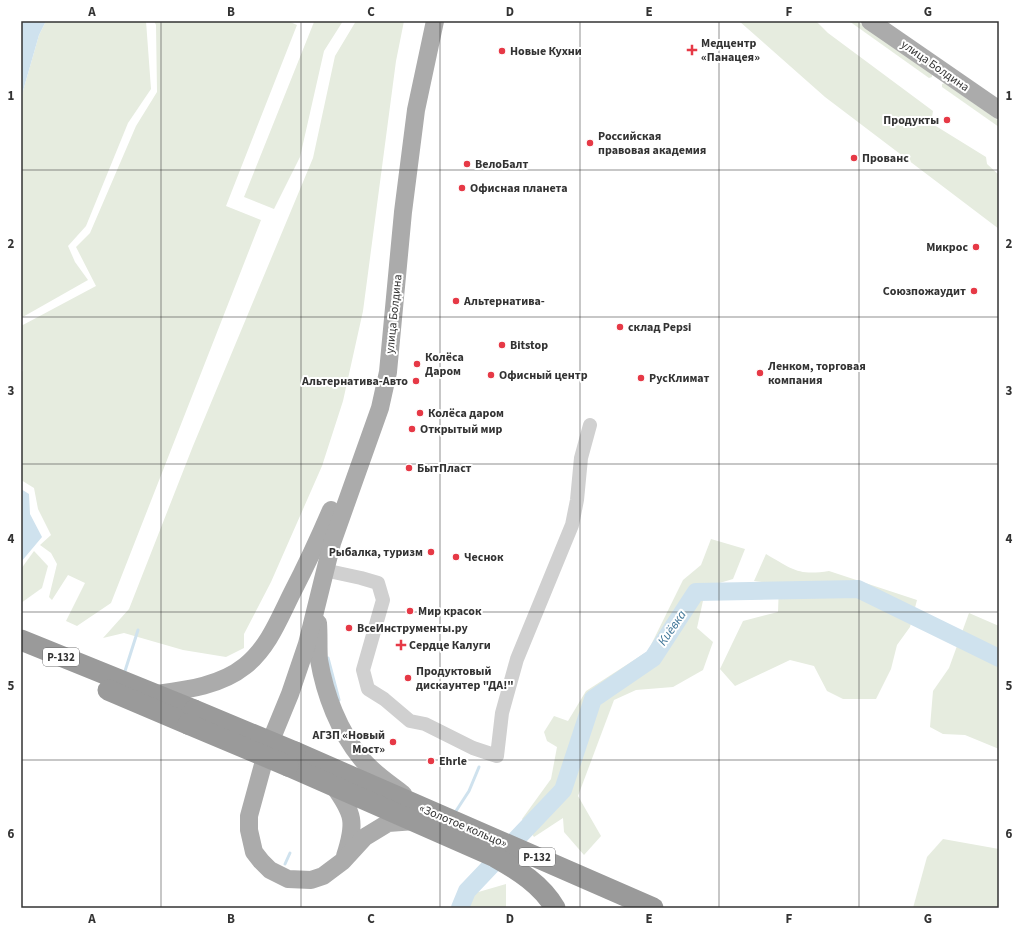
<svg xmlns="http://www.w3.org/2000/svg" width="1020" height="929" viewBox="0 0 1020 929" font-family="'Source Sans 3',sans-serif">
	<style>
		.green { fill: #e6ecdf }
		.water { fill: #cfe2ee }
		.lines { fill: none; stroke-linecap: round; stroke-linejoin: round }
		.stream { stroke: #cfe2ee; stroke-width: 3 }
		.river { stroke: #cfe2ee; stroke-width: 18 }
		.minor { stroke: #d0d0d0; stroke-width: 14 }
		.major { stroke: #ababab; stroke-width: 18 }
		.highway { stroke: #9a9a9a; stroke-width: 21 }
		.highway-bridge { stroke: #9a9a9a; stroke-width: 21 }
		.grid { fill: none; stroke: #333; stroke-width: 1; stroke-opacity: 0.55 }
		.poi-dot { fill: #e63946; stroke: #fff; stroke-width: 1.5 }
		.labels { text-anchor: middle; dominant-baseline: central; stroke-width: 4; stroke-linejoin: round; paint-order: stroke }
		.shield { fill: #fff; stroke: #707070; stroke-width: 1 }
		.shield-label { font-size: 11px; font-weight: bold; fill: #333 }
		.poi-label { font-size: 12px; font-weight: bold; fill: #333; stroke: #fff; text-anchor: start }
		.street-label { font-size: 12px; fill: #333; stroke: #fff }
		.water-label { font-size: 13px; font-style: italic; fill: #3f7597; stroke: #fff }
		.neatline { fill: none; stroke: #333; stroke-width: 1.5 }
		.grid-label { font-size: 13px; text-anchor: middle; font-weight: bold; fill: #333 }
	</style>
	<rect width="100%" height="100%" fill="#fff"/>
	<g class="green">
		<path d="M46,21h100l5,68 -23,34 -42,103 -18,20 7,16 13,18 -67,38v-220l18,-63z"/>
		<path d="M154,21h134l9,4 -71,181 35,14 -150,383 -34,23 -11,-5 19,-38 -17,-8 -16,25 -3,-3 8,-33 -6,-11 -11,-8 11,-10 -13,-26 -4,-21 -13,-8v-108l2,-1 -2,-45 75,-40 -20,-39 14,-14 46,-107 21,-34 -1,-67z"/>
		<path d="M312,21h31l-19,30 -24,106 -26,52 -30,-12 70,-175z"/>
		<path d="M356,21h48l-8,40 -33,250 -20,90 -21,65 -51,116 -27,52v14l-18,9 -43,-7 -59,-17 -21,5 26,-29 64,-163 120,-288 22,-102z"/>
		<path d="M739,21h77l12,12 105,78 -2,12 55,34 1,7 12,11v54l-174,-132z"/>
		<path d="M849,21h8l75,53v3l-3,1z"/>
		<path d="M945,83l54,38v6l-57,-40v-3z"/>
		<path d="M711,539l34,10 -12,30 -27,8 -9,41 16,14 -10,28 -30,17 -37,3 -22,10 -36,96 23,40 -17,19 -20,-23 -1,-14 -29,19 -12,-18 29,-40 6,-32 -10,-6 -3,-9 10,-16 14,5 18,-30 62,-40 35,-71 18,-15z"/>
		<path d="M34,551l14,15 -6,22 -21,15v-34z"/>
		<path d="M766,554c26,15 32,22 63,17l88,29 -7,27 -13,18 -6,24 -15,30h-33l-16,-8 -13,-25 -24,-6 -55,26 -15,-17 23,-48 35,-9 1,-28 -25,-3z"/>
		<path d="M969,613l30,13v123l-34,-14 -22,-1 -13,-7 3,-36 16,-23z"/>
		<path d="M943,839l56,10v59h-86l14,-51z"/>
		<path d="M506,884v24h-38l7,-15z"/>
	</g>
	<g class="water">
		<path d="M21,21h25l-7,14 -18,63z"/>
		<path d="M21,489l8,5 1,20 12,23 -21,25z"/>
	</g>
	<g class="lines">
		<g class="stream">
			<path d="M328,658l11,42"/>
			<path d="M125,671l13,-41"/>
			<path d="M456,811l13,-20 10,-24"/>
			<path d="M285,864l5,-11"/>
		</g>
		<path class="river" d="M460,908l7,-17 96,-101 30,-91 60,-41 43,-66 162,-3 141,69"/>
		<path class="minor" d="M324,570l37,8 17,5 5,17 -20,70 5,19 16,10 26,22 15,3 48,24 24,8 5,-43 15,-54 55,-134 5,-25 4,-42 9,-33"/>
		<g class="major">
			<path d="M870,21l129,89"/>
			<path d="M318,623c1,12 0,25 1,37 6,35 20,71 42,98 12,15 28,25 42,36"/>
			<path d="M156,694c30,-4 64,-8 89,-28 23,-18 34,-47 47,-73 14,-27 27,-55 39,-83"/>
			<path d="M333,785c21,29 23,37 12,71"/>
			<path d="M415,821l-27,2 -23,14 -22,24 -20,15 -12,4 -23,-1 -18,-9 -9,-9 -7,-9 -5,-22v-14l18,-66 23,-56 17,-50 25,-101 48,-135 8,-36 15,-160 13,-102 19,-89"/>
		</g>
		<g class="highway">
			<path d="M21,640l173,70"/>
			<path d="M108,690l80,34"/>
			<path d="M295,752l358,156"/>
			<path d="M288,766l207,91c23,13 47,28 60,51"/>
		</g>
		<g class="highway-bridge">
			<path d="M194,710l101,42"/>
			<path d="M188,724l100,42"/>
		</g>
	</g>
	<path class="grid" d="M161,21v887M301,21v887M440,21v887M580,21v887M719,21v887M859,21v887M21,170h978M21,317h978M21,464h978M21,612h978M21,760h978"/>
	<g class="poi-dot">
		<path d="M690 44h4v4h4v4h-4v4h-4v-4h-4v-4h4z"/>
		<circle cx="502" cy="51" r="4"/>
		<circle cx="947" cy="120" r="4"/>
		<circle cx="590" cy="143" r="4"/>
		<circle cx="854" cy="158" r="4"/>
		<circle cx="467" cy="164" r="4"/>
		<circle cx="462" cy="188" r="4"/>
		<circle cx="976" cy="247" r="4"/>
		<circle cx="974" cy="291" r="4"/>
		<circle cx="456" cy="301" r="4"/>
		<circle cx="620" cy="327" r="4"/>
		<circle cx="502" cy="345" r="4"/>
		<circle cx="417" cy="364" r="4"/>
		<circle cx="760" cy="373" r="4"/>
		<circle cx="491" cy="375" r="4"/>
		<circle cx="641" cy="378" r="4"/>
		<circle cx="416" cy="381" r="4"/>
		<circle cx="420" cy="413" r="4"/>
		<circle cx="412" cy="429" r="4"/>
		<circle cx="409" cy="468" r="4"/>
		<circle cx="431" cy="552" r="4"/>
		<circle cx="456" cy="557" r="4"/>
		<circle cx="410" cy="611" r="4"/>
		<circle cx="349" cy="628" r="4"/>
		<path d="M399 639h4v4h4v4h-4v4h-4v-4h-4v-4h4z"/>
		<circle cx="408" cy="678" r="4"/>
		<circle cx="393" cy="742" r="4"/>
		<circle cx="431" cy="761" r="4"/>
	</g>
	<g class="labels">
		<g class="shield">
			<rect x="43" y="648" width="36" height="18" rx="3"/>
			<rect x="519" y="848" width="36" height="18" rx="3"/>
		</g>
		<g class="shield-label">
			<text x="61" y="657">Р-132</text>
			<text x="537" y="857">Р-132</text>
		</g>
		<g class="poi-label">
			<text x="701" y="43">Медцентр<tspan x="701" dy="14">«Панацея»</tspan></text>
			<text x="510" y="51">Новые Кухни</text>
			<text x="939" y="120" text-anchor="end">Продукты</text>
			<text x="598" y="136">Российская<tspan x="598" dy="14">правовая академия</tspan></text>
			<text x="862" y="158">Прованс</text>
			<text x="475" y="164">ВелоБалт</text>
			<text x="470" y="188">Офисная планета</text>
			<text x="968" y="247" text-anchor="end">Микрос</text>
			<text x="966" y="291" text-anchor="end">Союзпожаудит</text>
			<text x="464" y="301">Альтернатива-</text>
			<text x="628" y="327">склад Pepsi</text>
			<text x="510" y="345">Bitstop</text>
			<text x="425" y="357">Колёса<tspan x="425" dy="14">Даром</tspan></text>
			<text x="768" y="366">Ленком, торговая<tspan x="768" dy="14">компания</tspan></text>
			<text x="499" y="375">Офисный центр</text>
			<text x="649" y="378">РусКлимат</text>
			<text x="408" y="381" text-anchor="end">Альтернатива-Авто</text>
			<text x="428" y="413">Колёса даром</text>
			<text x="420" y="429">Открытый мир</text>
			<text x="417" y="468">БытПласт</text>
			<text x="423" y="552" text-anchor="end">Рыбалка, туризм</text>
			<text x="464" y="557">Чеснок</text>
			<text x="418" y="611">Мир красок</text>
			<text x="357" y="628">ВсеИнструменты.ру</text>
			<text x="409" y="645">Сердце Калуги</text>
			<text x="416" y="671">Продуктовый<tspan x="416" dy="14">дискаунтер "ДА!"</tspan></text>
			<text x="385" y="735" text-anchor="end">АГЗП «Новый<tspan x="385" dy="14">Мост»</tspan></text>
			<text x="439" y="761">Ehrle</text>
		</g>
		<g class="street-label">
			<text transform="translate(935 66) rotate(35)">улица Болдина</text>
			<text transform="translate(394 314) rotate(-84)">улица Болдина</text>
			<text transform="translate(463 826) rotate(23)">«Золотое кольцо»</text>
		</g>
		<g class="water-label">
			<text transform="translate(672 628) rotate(-56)">Киёвка</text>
		</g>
	</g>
	<rect width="1020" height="929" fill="none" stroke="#ffffff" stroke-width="44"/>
	<rect x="22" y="22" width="976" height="885" class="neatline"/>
	<g class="grid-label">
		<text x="92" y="16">A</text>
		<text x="231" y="16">B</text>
		<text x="371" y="16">C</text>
		<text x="510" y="16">D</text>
		<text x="649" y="16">E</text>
		<text x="789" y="16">F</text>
		<text x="928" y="16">G</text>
		<text x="11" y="100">1</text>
		<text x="1009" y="100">1</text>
		<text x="11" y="248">2</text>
		<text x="1009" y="248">2</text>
		<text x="11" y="395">3</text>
		<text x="1009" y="395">3</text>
		<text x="11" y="543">4</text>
		<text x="1009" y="543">4</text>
		<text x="11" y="690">5</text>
		<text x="1009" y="690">5</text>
		<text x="11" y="838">6</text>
		<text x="1009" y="838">6</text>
		<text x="92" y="923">A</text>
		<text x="231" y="923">B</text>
		<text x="371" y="923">C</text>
		<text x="510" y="923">D</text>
		<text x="649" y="923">E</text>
		<text x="789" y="923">F</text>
		<text x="928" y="923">G</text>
	</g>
</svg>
